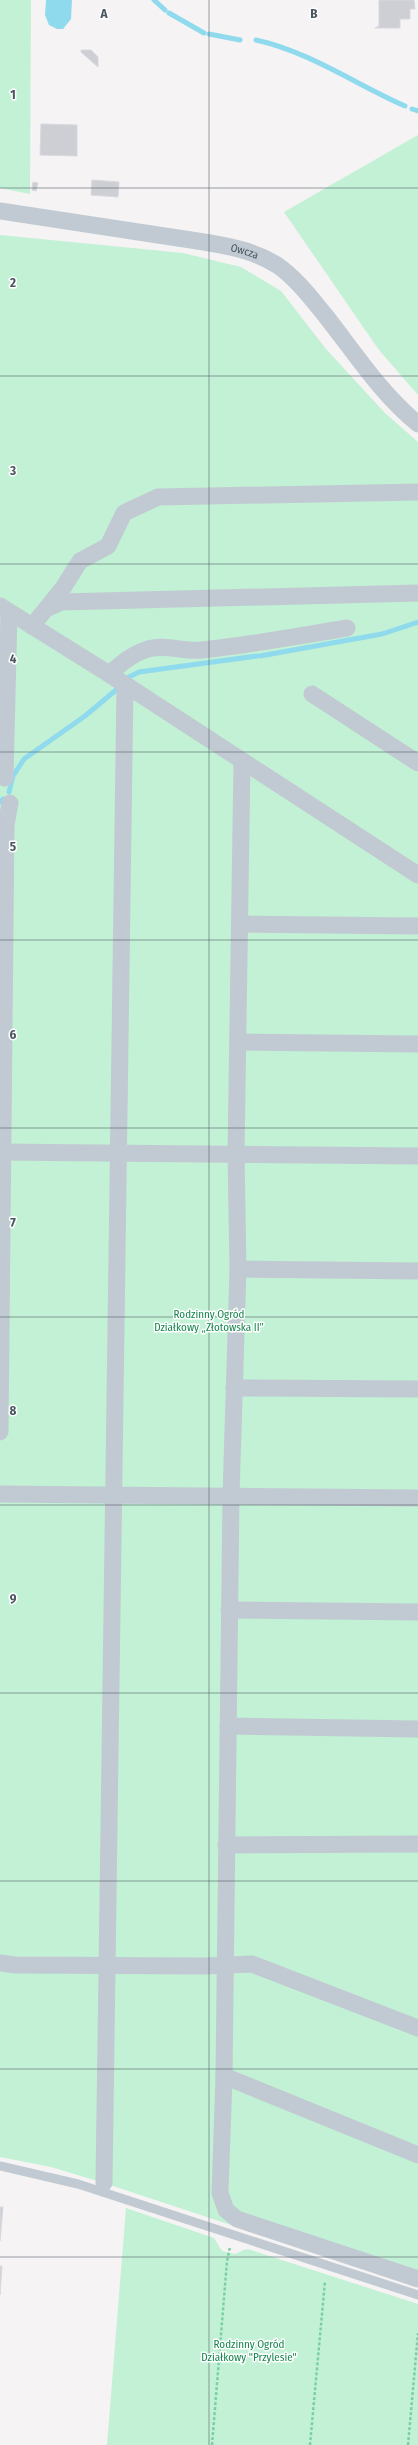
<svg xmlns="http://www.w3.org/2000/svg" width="418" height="2445" viewBox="0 0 418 2445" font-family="'Fira Sans Condensed',sans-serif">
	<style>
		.green { fill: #c3f1d5 }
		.water { fill: #90daee }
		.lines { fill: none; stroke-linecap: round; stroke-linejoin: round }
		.stream { stroke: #90daee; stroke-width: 5 }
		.building { fill: #cdcfd5; stroke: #d7d9de }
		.path { stroke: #7ad0a6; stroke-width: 2.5; stroke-dasharray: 3 2; stroke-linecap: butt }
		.service { stroke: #c1cad2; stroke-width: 9 }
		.minor { stroke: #c1cad2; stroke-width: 17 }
		.grid { fill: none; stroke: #4a5661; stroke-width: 1; stroke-opacity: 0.55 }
		.labels { text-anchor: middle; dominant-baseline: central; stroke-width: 3; stroke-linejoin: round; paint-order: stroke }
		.street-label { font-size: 11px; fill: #4a5661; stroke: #fff }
		.park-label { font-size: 11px; fill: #17864f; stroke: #fff }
		.grid-label { font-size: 13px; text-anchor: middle; font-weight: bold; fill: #4a5661; stroke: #fff; stroke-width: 3; stroke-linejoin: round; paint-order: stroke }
	</style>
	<rect width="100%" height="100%" fill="#f5f3f3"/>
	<g class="green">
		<path d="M0,0h31l-1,194 -30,-6z"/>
		<path d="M418,135v260l-39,-45 -95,-138z"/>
		<path d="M0,235l183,18 58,14 40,24 45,58 59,64 33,29v1845l-314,-104 -53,-16 -51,-10z"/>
		<path d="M126,2208l88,30 8,13 13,3 11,-5 5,1 167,54v141h-311z"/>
	</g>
	<path class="water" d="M46,0h26l-1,19 -8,10h-6l-8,-4 -4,-10z"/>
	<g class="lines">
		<g class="stream">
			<path d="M154,0l11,10"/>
			<path d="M169,13l35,20"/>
			<path d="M209,34l31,6"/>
			<path d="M256,40c54,12 99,44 149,66"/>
			<path d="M412,109l6,2"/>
			<path d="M260,656l122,-22 36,-12"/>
			<path d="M129,677l10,-5 118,-16"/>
			<path d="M9,792l4,-16 11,-17 61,-43 31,-26"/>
			<path d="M0,802l3,-3"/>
		</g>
	</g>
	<g class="building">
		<path d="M379,0h35l1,9h-5v10h-10v9h-25l4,-2z"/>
		<path d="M81,50h10l7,7v10l-17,-15z"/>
		<path d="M41,124l36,1v31l-37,-1z"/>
		<path d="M92,180l27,2 -1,15 -27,-2z"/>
		<path d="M33,182l5,1 -2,8 -4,-1z"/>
		<path d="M0,2207h3l-3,34z"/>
		<path d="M0,2266h2l-2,29z"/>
	</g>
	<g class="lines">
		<g class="path">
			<path d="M212,2445l15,-184 3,-14"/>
			<path d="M310,2445l15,-164"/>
			<path d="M408,2445l10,-112"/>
		</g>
		<path class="service" d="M0,2166l78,18 340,111"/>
		<g class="minor">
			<path id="s1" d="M0,211l204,31c25,4 51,9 73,23 19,13 34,33 48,50 30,38 56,79 93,109"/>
			<path d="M0,606l109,68 309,201"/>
			<path d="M46,609l15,-7 357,-9"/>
			<path d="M32,626l31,-38 17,-27 28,-15 16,-33 34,-16 260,-5"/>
			<path d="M109,674c13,-11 23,-20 39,-25 18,-5 36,3 54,1 49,-5 97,-14 145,-22"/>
			<path d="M312,694l106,69"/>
			<path d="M242,761l-6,393 2,115 -7,227 -7,580 -4,117 6,17 11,9 181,60"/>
			<path d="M5,778l4,-166"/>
			<path d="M240,924l178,2"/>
			<path d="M238,1042l180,2"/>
			<path d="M0,1152l418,4"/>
			<path d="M238,1269l180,2"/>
			<path d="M234,1388l184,1"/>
			<path d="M0,1432l6,-607 4,-22"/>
			<path d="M0,1494l418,4"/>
			<path d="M229,1610l189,2"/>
			<path d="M228,1726l190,3"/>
			<path d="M226,1845l192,-1"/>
			<path d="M0,1963l15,2 190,1 47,-2 166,64"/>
			<path d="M224,2076l194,79"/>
			<path d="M104,2183l21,-1498"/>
		</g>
	</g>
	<path class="grid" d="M209,0v2445M0,188h418M0,376h418M0,564h418M0,752h418M0,940h418M0,1128h418M0,1317h418M0,1505h418M0,1693h418M0,1881h418M0,2069h418M0,2257h418"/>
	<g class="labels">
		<g class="street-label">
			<text stroke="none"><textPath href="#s1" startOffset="248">Owcza</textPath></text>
		</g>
		<g class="park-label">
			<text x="209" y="1314">Rodzinny Ogród<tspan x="209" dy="13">Działkowy „Złotowska II”</tspan></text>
			<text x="249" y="2344">Rodzinny Ogród<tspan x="249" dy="13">Działkowy "Przylesie"</tspan></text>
		</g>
	</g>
	<g class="grid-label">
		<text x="104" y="18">A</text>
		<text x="314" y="18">B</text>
		<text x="13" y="99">1</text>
		<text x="13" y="287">2</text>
		<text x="13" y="475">3</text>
		<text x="13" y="663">4</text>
		<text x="13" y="851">5</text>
		<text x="13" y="1039">6</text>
		<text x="13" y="1227">7</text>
		<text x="13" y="1415">8</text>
		<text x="13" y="1603">9</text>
	</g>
</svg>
